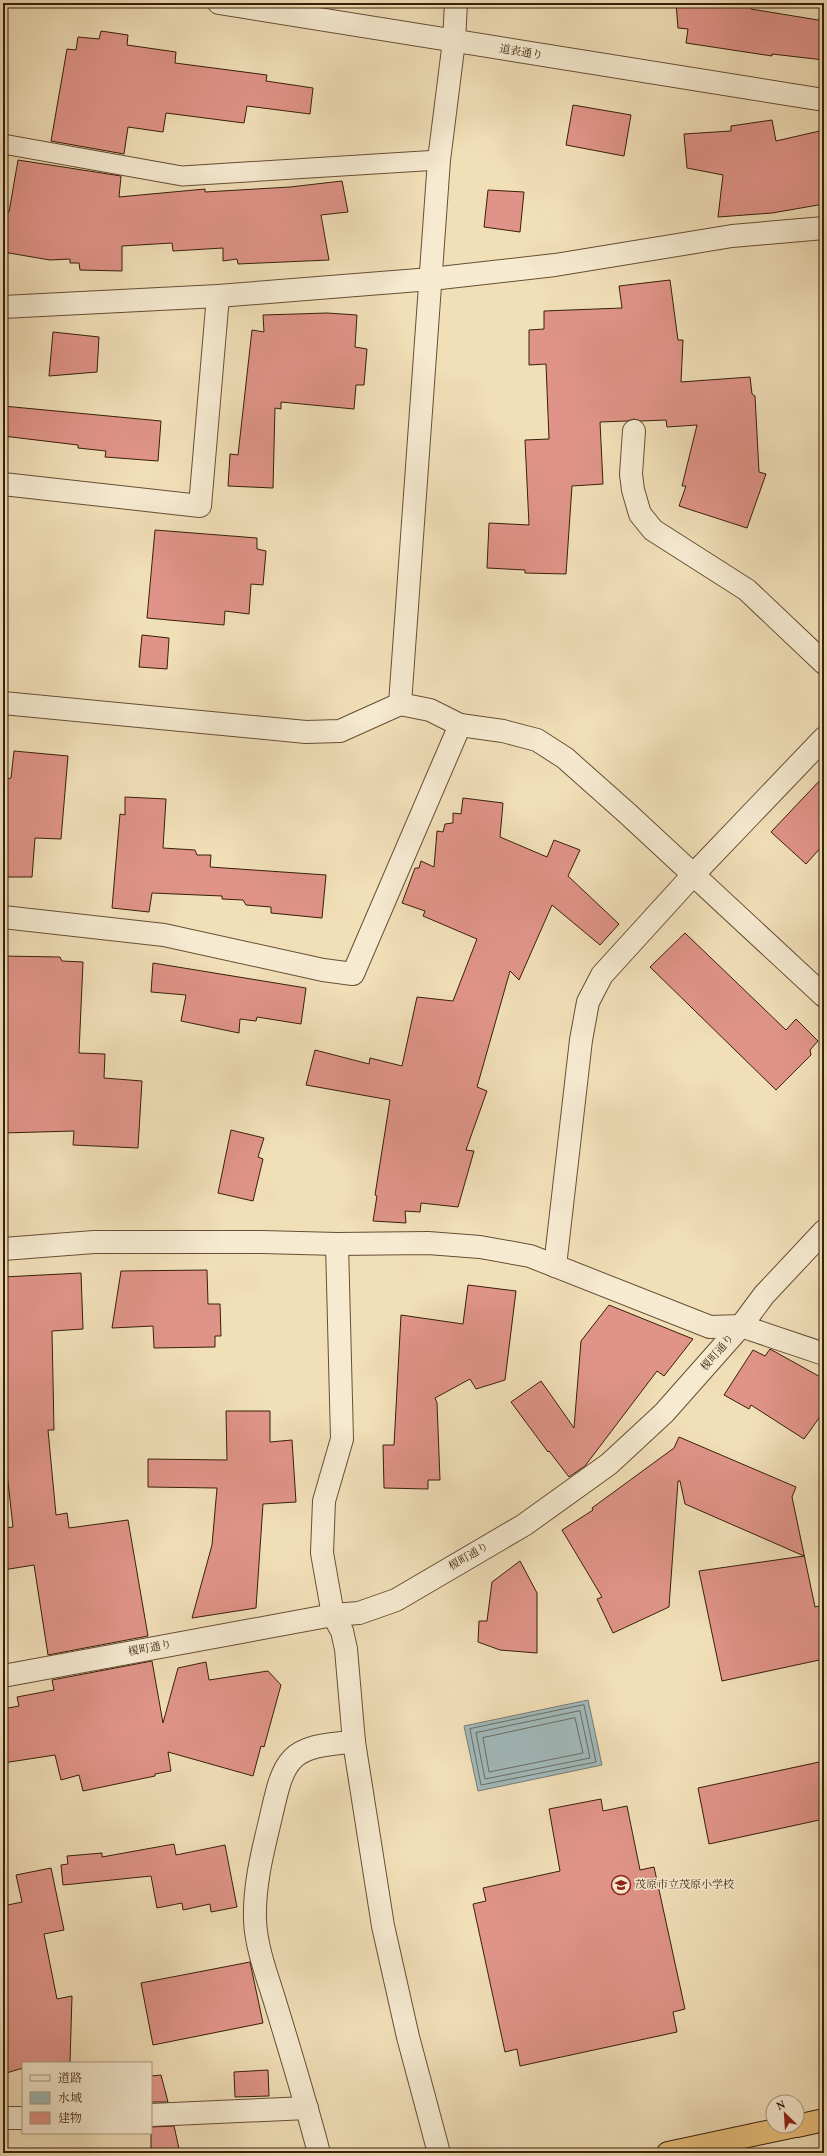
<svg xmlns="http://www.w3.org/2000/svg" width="827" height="2156" viewBox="0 0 827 2156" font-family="Vollkorn,'Noto Serif JP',serif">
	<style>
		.water { fill: #a1b9bb; stroke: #777b73 }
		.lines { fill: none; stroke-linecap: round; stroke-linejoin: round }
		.shore { stroke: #6c6c62; stroke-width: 1 }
		.building { fill: #e09489; stroke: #371f08 }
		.service-casing { stroke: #664f34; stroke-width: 21 }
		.minor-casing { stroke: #664f34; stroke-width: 24 }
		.tertiary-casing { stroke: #664f34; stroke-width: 24 }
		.trunk-casing { stroke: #371f08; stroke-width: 24 }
		.service { stroke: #f6ead1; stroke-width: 19 }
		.minor { stroke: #f6ead1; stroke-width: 22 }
		.tertiary { stroke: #f6ead1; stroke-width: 22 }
		.trunk { stroke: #e8c07c; stroke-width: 22 }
		.labels { text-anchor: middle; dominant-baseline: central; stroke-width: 3; stroke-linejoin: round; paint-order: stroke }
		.street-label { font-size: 11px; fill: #371f08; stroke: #f6ead1 }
		.poi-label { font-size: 11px; fill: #371f08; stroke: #f6ead1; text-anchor: start }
	</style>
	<rect width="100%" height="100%" fill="#f1dfb8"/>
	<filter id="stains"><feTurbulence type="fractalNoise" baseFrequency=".005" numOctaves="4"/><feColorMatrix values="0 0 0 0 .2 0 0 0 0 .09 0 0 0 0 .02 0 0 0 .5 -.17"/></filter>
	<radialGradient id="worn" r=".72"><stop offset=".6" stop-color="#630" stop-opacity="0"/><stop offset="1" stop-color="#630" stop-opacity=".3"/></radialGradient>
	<path class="water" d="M588,1700l14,65 -124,26 -14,-65z"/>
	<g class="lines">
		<g class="shore">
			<path d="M584,1705l12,57 -115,23 -11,-56z"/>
			<path d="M580,1711l10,47 -105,21 -9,-46z"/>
			<path d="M575,1718l8,35 -94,19 -6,-34z"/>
		</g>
	</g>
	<g class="building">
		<path d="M676,3h76l-1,6 73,12v39l-52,-6v2l-86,-13 2,-14 -10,-1z"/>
		<path d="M101,31l27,4 -1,10 49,7 -1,11 92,12 -1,6 47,7 -3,26 -63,-8 -3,17 -78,-10 -3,19 -35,-5 -4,27 -73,-13 16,-92 9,1 2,-13 21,2z"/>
		<path d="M573,105l58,10 -7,41 -58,-11z"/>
		<path d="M772,120l4,21 48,-11v74l-52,9 -54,4 5,-42 -36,-7 -3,-34 47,-3v-5z"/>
		<path d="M18,160l103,16 -2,21 86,-8v3l85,-5 52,-6 6,31 -27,3 8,45 -91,4 -1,-5 -14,2v-13l-50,3 -1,-8 -50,3v25l-42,-1 -1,-7h-9v-4l-20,1 -47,-8v-41l6,1z"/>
		<path d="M488,190l36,2 -4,40 -36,-5z"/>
		<path d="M670,280l8,60h5l-2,42 69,-5 2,17 3,2 4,76 7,2 -19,54 -68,-22 7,-20h-4l15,-61 -30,2 -1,-7 -25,1 -7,-2 -7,2 -27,1 3,62 -31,2 -6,88 -41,-1v-3l-38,-2 2,-45 40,2 -4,-85 24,-1 -3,-75 -17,1v-35l15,-1v-18l78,-3 -3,-22z"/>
		<path d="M327,313l30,2 -2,32 12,2 -3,36h-8l-2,24 -73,-7v7l-6,-1 -2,80 -45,-2 2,-32 8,1 14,-125 12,2 -1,-17z"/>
		<path d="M53,332l46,5 -2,35 -48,4z"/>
		<path d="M3,406l158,15 -3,40 -53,-4 1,-6 -28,-3v-3l-75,-9z"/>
		<path d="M155,530l102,8v11l9,2 -3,34 -12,-1 -2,30 -24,-3 -1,14 -77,-7z"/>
		<path d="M142,635l27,3 -2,31 -28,-2z"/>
		<path d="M14,751l54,5 -7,83 -26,-1 -3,39h-29v-59l3,-39 5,-1z"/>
		<path d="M824,776v68l-18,20 -35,-32z"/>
		<path d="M125,797l41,2 -3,49 32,2 2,5h14l-1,12 116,8 -4,43 -51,-5v-6l-25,-2 -3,-5 -21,-1v-3l-70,-3 -3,19 -37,-4 8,-94 5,1z"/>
		<path d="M463,798l40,5 -3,34 47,20 7,-17 26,10 -12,26 51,48 -19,21 -48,-40 -33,75 -9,-9 -33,116 10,4 -21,59 8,1 -16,56 -37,-4 -1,9 -15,-1 1,12 -33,-2 4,-25 -2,-1 15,-95 -84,-15 9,-35 54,14 1,-6 32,8 15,-69 36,4 24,-62 -54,-23 2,-5 -23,-8 13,-35h4l2,-7 13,6 3,-36 6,1 2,-8 8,-1v-10l8,1z"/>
		<path d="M685,933l101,97 10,-11 22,22 -8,9 1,5 -35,35 -126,-123z"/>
		<path d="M3,956l57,1 2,4 21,1 -4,91 26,1 -1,24 38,3 -4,67 -65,-3 1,-14 -71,2z"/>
		<path d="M153,963l153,25 -5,36 -44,-7 -1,4 -16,-2 -1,14 -58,-12 5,-26 -35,-3z"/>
		<path d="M231,1130l33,8 -6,19 5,2 -10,42 -35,-8z"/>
		<path d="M207,1270l1,34h12l1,32h-6v11l-61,1 -1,-22 -41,2 9,-57z"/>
		<path d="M81,1273l2,56 -31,2 2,99h-6l8,85 11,-2 2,15 59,-8 20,116 -100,19 -14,-90 -31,5v-42l10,-1 -8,-72h-2v-178z"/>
		<path d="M468,1285l48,6 -11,89 -29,9 -6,-10 -35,19 2,5 3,77h-12v9l-44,-1 -1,-43h11l7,-130 62,9z"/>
		<path d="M609,1305l84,34 -29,37 -7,-5 -72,95 -16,11 -20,-26 -1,1 -37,-50 30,-21 33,47 7,-87z"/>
		<path d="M770,1349l54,30v32l-20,28 -53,-34 -2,4 -25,-14 29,-45 12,6z"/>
		<path d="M226,1411h44v31l22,-2 4,62 -33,2 -7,104 -64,10 20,-73 5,-57 -69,-1v-28l79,1z"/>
		<path d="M679,1437l117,50 -4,10 23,110 9,-2v54l-102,22 -23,-110 105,-15 -119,-52 -5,-23h-2l-9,126 -56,26 -16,-34 5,-2 -40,-67 31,-20 -1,-2 82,-60z"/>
		<path d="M520,1561l17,32v60l-37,-3 -22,-8 1,-21h8l5,-39z"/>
		<path d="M152,1661l11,62 15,-55 28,-6 3,18 59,-9 13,14 -17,62 -3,-1 -8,30 -85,-24 3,19 -16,3v2l-72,15 -4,-16 -18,5 -6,-25 -52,8v-54l16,-3 -2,-9 37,-7 -2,-10z"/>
		<path d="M824,1761v58l-115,25 -11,-56z"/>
		<path d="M601,1799l2,12 24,-5 13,64 14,-3 31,142 -12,3 4,20 -157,34 -3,-17 -12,3 -32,-148 13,-3 -3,-13 77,-17 -11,-62z"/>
		<path d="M174,1844l2,11 49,-10 12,62 -26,5 -1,-8 -27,6 -1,-7 -25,5 -6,-32 -88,9 -2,-20 7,-1 -1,-8 35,-3v4z"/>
		<path d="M51,1868l13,62 -20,4 13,65 15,-3 -2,67h-47v5l-20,6v-168l19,-4 -6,-27z"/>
		<path d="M250,1962l13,61 -110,22 -12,-62z"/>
		<path d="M268,2070l1,26 -34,1 -1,-25z"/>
		<path d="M161,2075l7,27h-17v-26z"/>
		<path d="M174,2126l6,27h-29v-26z"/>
	</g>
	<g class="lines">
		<g class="service-casing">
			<path id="service" d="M3,144l179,32 257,-16"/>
		</g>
		<g class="minor-casing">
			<g id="minor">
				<path d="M3,307l215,-11 213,-17 124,-14 177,-29 92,-8"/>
				<path d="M634,431l-3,43 2,16 7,24 13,16 94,60 77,73"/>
				<path d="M3,484l197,22 18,-210"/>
				<path d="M400,704l30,6 30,15 43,6 34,9 28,18 63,56 196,182"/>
				<path d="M3,917l161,18 159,35 30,4 107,-249"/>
				<path d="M3,1249l91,-7h168l75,2 91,-1 52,4 50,9 180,71 31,-1 83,28"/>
				<path d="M555,1266l26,-226 7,-38 14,-27 91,-100 131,-137"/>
				<path d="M333,1615l-11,-62 2,-52 18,-62 -5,-195"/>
				<path d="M3,1676l330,-61 26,-2 37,-13 128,-75 85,-61 55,-51 77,-87 23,-31 60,-64"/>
				<path d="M151,2115l156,-7"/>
				<path d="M3,2118h20"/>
				<path d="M319,2153c-13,-50 -28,-99 -43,-148 -8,-27 -20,-57 -21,-85 -1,-34 7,-66 15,-99 14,-62 16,-75 84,-79"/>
			</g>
		</g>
		<g class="tertiary-casing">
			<g id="tertiary">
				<path d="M219,3l605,97"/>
				<path d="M3,703l303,29 34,-1 60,-27 39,-544 15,-119 2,-38"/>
				<path d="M333,1615l9,16 4,18 8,93 29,184 25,111 31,116"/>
			</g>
		</g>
		<g class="trunk-casing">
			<g id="trunk">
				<path d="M797,2126l27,-6"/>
				<path d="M668,2153l127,-27"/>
			</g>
		</g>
		<use href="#service" class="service"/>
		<use href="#minor" class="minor"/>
		<use href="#tertiary" class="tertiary"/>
		<use href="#trunk" class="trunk"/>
	</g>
	<defs>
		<g id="school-ring" transform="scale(1)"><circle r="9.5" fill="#f6ead1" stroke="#8f2418" stroke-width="1.5"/><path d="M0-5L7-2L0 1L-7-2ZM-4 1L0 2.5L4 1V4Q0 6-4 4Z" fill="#8f2418"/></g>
	</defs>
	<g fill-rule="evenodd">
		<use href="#school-ring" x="621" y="1885"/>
	</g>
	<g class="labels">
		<g class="street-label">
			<text transform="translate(521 53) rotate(9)">道表通り</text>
			<text transform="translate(718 1353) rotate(-49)">榎町通り</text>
			<text transform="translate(469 1557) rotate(-30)">榎町通り</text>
			<text transform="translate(150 1649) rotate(-10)">榎町通り</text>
		</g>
		<g class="poi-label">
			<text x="635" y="1885">茂原市立茂原小学校</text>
		</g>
	</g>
	<rect width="827" height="2156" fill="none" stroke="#f1dfb8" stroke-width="16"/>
	<rect x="4" y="4" width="819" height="2148" fill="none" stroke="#371f08" stroke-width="2"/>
	<rect x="8" y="8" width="811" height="2140" fill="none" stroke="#371f08"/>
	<rect x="22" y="2062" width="130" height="72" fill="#f6ead1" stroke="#aa9981"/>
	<rect x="30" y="2075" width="20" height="6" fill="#f6ead1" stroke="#aa9981"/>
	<text x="58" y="2082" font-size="12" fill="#371f08">道路</text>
	<rect x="30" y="2092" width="20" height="12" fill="#a1b9bb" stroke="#aa9981"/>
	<text x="58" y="2102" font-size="12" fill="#371f08">水域</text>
	<rect x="30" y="2112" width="20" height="12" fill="#e09489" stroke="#aa9981"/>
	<text x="58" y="2122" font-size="12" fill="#371f08">建物</text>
	<g transform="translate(785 2114) rotate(335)"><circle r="19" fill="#f6ead1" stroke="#aa9981"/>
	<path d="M0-3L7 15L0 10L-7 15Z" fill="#8f2418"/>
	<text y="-6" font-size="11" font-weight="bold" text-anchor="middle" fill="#371f08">N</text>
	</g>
	<rect width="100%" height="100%" filter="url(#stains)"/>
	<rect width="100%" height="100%" fill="url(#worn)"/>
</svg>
